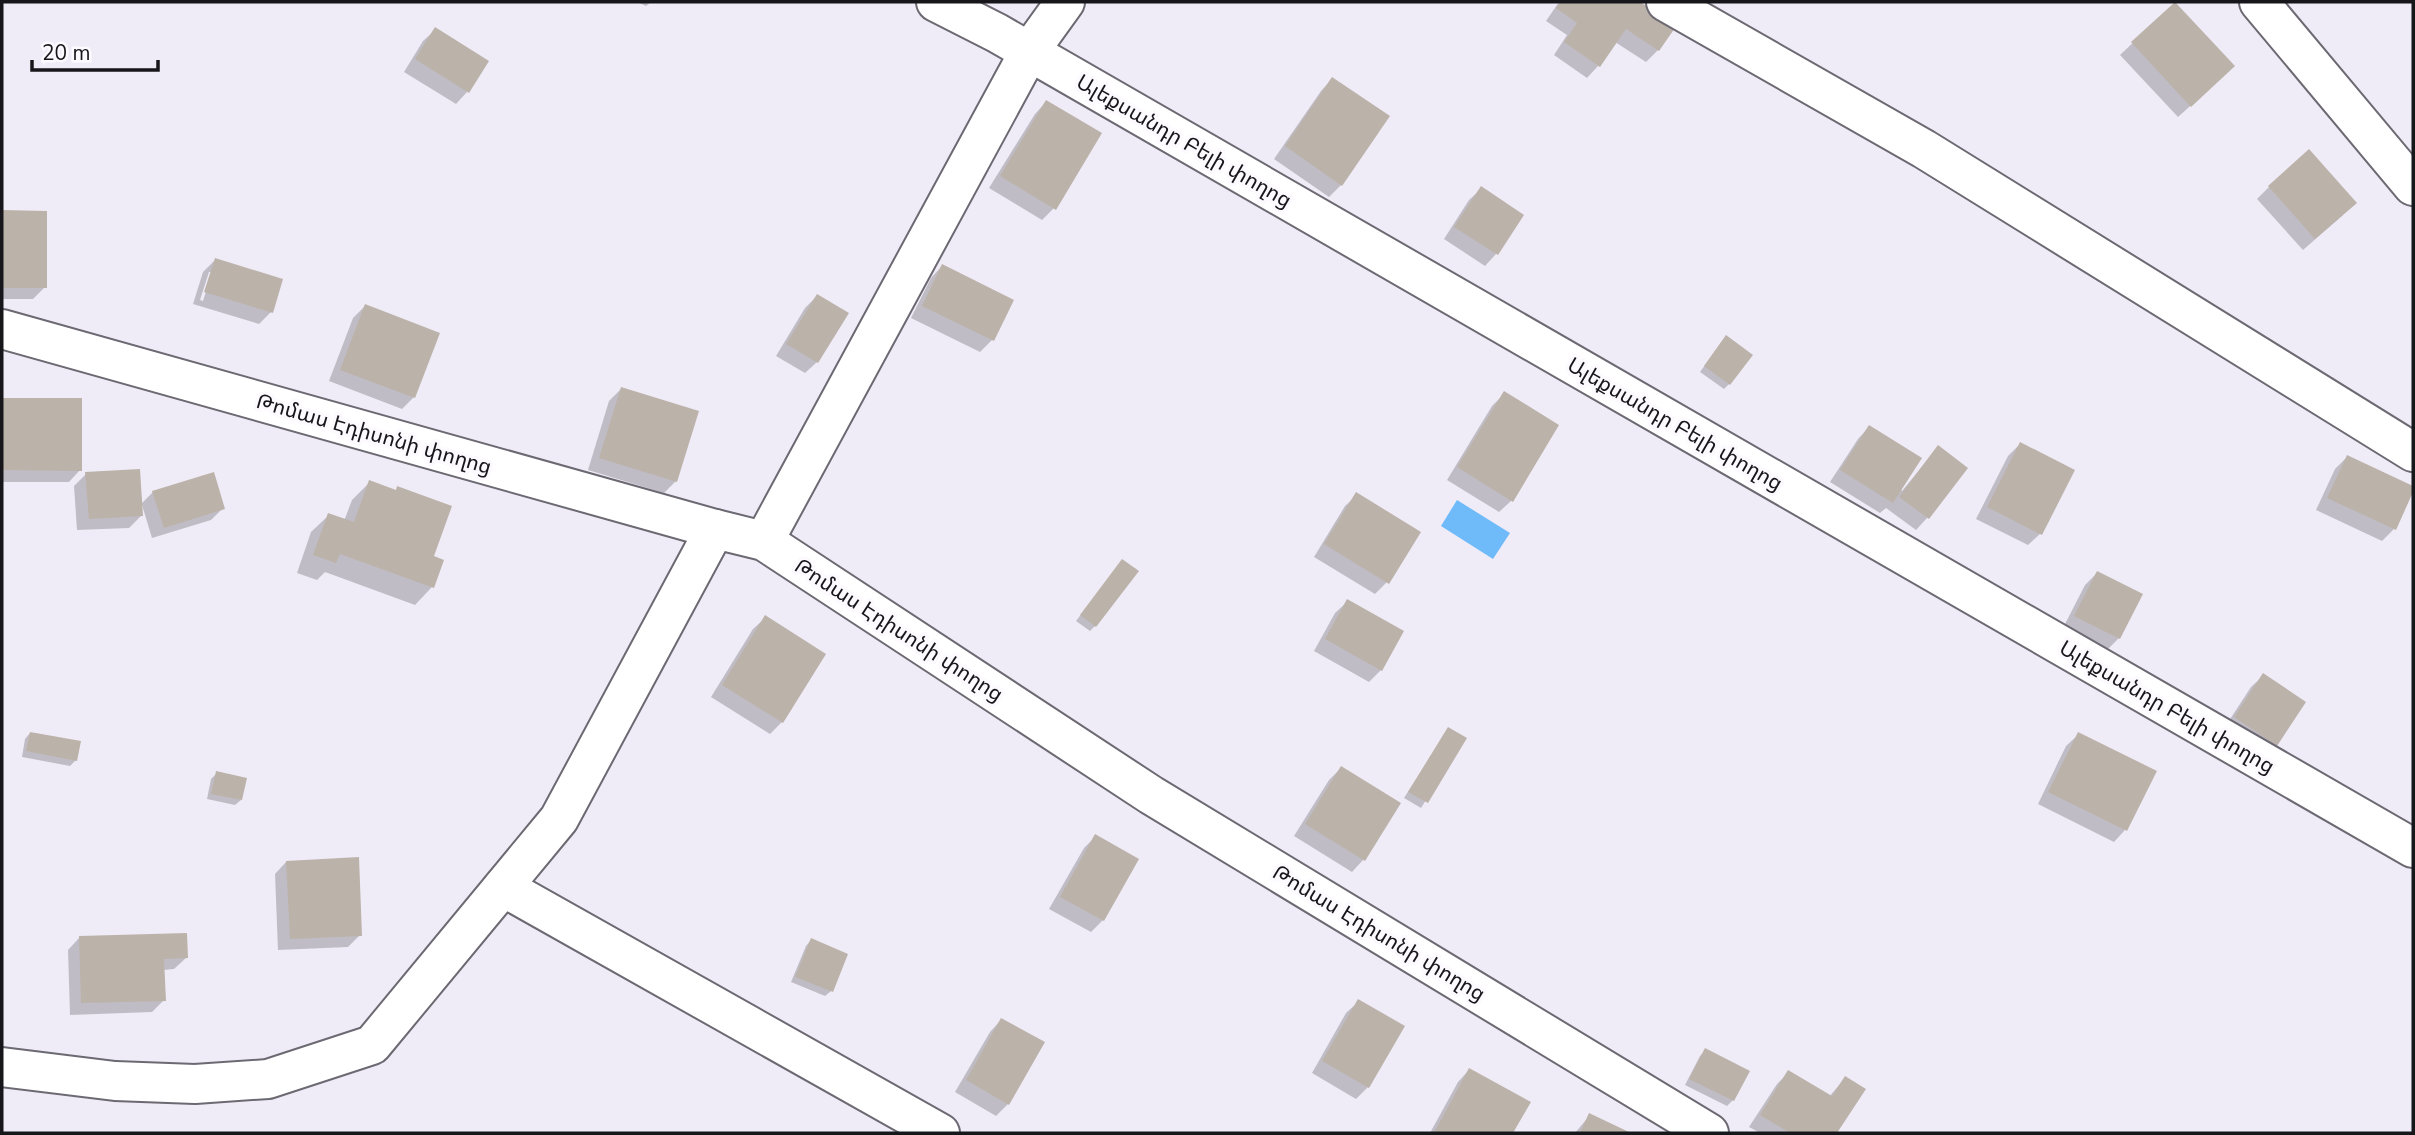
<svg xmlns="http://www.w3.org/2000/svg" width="2415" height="1135" viewBox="0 0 2415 1135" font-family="'Nunito Sans','Noto Sans Armenian',sans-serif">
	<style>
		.water { fill: #6fbbfa }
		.shadow { fill: #0003; fill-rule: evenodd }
		.building { fill: #bbb2aa }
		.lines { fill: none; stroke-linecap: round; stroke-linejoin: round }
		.minor-casing { stroke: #6c6972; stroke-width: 42 }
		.minor { stroke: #fff; stroke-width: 38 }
		.labels { text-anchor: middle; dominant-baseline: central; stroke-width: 7; stroke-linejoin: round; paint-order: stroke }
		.street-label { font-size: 21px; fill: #17161a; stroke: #fcfaff }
	</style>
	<rect width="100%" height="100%" fill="#f0ecf7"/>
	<path class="water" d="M1457,500l53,33 -17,26 -52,-33z"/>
	<g class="shadow">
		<path d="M637,2h14l-5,4z"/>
		<path d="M1559,2h78l37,23 -16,25 -12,12 -31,-20 -17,24 -11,12 -33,-23 13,-20 -21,-14z"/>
		<path d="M2174,4l47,74 -43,39 -58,-62z"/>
		<path d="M435,30l32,62 -11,12 -52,-32 19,-31z"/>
		<path d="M1332,79l9,106 -12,12 -55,-38 47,-68z"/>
		<path d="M1046,102l8,106 -12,12 -53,-32 46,-74z"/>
		<path d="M2269,187l74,28 -40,35 -46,-51z"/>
		<path d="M1481,189l15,65 -11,12 -41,-27 25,-39z"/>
		<path d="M2,212l43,1v74l-12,12h-31z"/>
		<path d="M215,260l56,52 -12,12 -66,-20 10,-32zM209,272h3l-9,29 -3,-1z"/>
		<path d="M942,266l70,35 -20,39 -12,12 -69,-34 20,-40z"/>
		<path d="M817,296v66l-12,11 -29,-17 29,-48z"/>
		<path d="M365,306l49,91 -12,12 -73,-28 24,-63z"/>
		<path d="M1721,343l8,41 -5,5 -24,-17z"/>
		<path d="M621,389l55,92 -12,12 -76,-23 21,-69z"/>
		<path d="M1504,394l7,107 -12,11 -52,-32 45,-74z"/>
		<path d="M2,399l79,1 -1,70 -11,12h-67z"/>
		<path d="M1869,427l33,64 36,-44 28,21 -39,50 -11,12 -30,-22 -6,5 -50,-31 28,-43z"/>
		<path d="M2020,444l20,90 -12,11 -52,-26 32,-63z"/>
		<path d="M2347,457l66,31 -19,41 -12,12 -66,-31 19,-41z"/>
		<path d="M86,474l54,31 13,-13 70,16 -12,12 -59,18 -10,-33 -1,11 -12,12 -52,2 -3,-44z"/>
		<path d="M370,482l61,75 1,30 -17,18 -90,-33 -8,8 -20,-7 14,-41 18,-17 15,6 8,-21z"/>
		<path d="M1357,495l30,87 -12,12 -61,-37 31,-51z"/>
		<path d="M1117,567l-22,59 -5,5 -14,-10z"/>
		<path d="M2097,573l22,65 -12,12 -44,-22 22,-43z"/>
		<path d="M1347,602l34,68 -12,12 -55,-31 21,-38z"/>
		<path d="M765,618l17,104 -12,12 -59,-37 42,-68z"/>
		<path d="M2263,676l41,27 -28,42 -12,12 -41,-27 28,-43z"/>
		<path d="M1448,729l16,10 -43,69 -17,-10z"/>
		<path d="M30,733l46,27 -6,6 -48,-9 3,-18z"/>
		<path d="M2078,735l47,95 -11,12 -76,-38 28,-58z"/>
		<path d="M1341,768l22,92 -11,12 -58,-36 35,-56z"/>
		<path d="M217,773l24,27 -6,5 -28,-6 4,-20z"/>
		<path d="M1096,836l41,23 -34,61 -12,12 -42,-23 35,-61z"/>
		<path d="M286,862l74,73 -12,12 -70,3 -3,-76z"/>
		<path d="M79,938l107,20 -12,11 -11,1 1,30 -12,12 -82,3 -2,-65z"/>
		<path d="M811,940l20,51 -6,5 -34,-14 15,-36z"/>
		<path d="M1358,1002l10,85 -12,12 -44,-26 34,-60z"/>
		<path d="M1001,1020l7,84 -12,12 -41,-24 35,-60z"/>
		<path d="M1706,1050l27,50 -6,6 -42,-21 15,-29z"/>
		<path d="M1469,1070l59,32 -17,31h-81l28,-51z"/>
		<path d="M1789,1072l40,25 16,-19 18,12 -28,43h-75l-11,-6 28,-43z"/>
		<path d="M1590,1115l37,18h-52z"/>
	</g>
	<g class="building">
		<path d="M1561,2h79l37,23 -18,26 -33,-22 -26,38 -36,-25 13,-19 -21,-15z"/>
		<path d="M2175,2l60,64 -44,41 -60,-65z"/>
		<path d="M435,27l54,34 -20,32 -54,-34z"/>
		<path d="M1332,77l58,39 -48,70 -57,-40z"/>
		<path d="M1046,100l56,33 -46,77 -56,-34z"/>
		<path d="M2309,149l48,54 -42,36 -47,-53z"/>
		<path d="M1481,186l43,29 -26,40 -44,-28z"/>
		<path d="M2,210l45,1v77h-45z"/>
		<path d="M215,258l68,21 -10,34 -69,-21z"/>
		<path d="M942,264l72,36 -20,41 -72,-35z"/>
		<path d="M817,294l32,19 -31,50 -32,-19z"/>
		<path d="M365,304l75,29 -25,65 -75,-28z"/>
		<path d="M1726,335l27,20 -23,30 -26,-19z"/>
		<path d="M621,387l78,24 -22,71 -78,-24z"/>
		<path d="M1504,391l55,34 -46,77 -56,-35z"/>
		<path d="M2,398h80v73l-80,-1z"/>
		<path d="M1869,425l53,33 -29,45 -53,-33z"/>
		<path d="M2020,442l55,28 -33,65 -55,-28z"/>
		<path d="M1938,445l30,23 -39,51 -30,-22z"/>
		<path d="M2347,455l66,31v6l-17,38 -69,-32z"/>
		<path d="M140,469l3,47 -54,3 -4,-47z"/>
		<path d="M214,472l11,37 -61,19 -12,-37z"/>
		<path d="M369,480l27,10 1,-4 55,20 -18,50 10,4 -10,28 -94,-34 -4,9 -23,-8 15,-42 26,9z"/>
		<path d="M1356,492l65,40 -32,52 -65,-40z"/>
		<path d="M1122,559l17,12 -43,56 -16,-12z"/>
		<path d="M2097,571l46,23 -23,45 -46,-23z"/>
		<path d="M1347,599l57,32 -22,40 -57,-32z"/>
		<path d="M765,615l61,39 -43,69 -61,-38z"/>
		<path d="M2263,673l43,29 -29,44 -43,-29z"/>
		<path d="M1448,727l19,11 -39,65 -20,-11z"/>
		<path d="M30,732l51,9 -4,20 -51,-10z"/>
		<path d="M2078,732l79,39 -30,60 -79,-39z"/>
		<path d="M1341,766l60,37 -36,58 -60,-37z"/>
		<path d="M216,771l31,7 -5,22 -31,-6z"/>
		<path d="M1095,834l44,25 -35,62 -44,-24z"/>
		<path d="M359,857l3,79 -72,3 -4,-78z"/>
		<path d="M187,933l1,25 -24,1 2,42 -85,2 -2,-67z"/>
		<path d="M811,938l37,16 -15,38 -38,-15z"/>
		<path d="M1358,999l47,27 -36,62 -47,-27z"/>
		<path d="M1001,1018l44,24 -36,63 -43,-25z"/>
		<path d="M1705,1048l45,23 -16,30 -45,-22z"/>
		<path d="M1469,1068l62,34 -18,31h-79z"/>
		<path d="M1788,1070l44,26 13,-20 21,13 -29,44h-47l-30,-18z"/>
		<path d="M1589,1113l42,20h-51z"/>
	</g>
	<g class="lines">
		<g class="minor-casing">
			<g id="minor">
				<path d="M936,2l61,31 1416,815"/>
				<path d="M1666,2l258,147 489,303"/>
				<path d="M2259,2l154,184"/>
				<path d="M2,329l713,200 49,12 387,254 558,338"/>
				<path d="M764,541l265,-489 36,-50"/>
				<path d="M503,887l437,246"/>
				<path d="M2,1067l113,14 80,3 73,-5 104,-34 187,-226 156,-290"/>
			</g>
		</g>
		<use href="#minor" class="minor"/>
	</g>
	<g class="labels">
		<g class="street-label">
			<text transform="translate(1184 141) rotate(30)">Ալեքսանդր Բելի փողոց</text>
			<text transform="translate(1675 424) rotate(30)">Ալեքսանդր Բելի փողոց</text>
			<text transform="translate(374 434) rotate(16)">Թոմաս Էդիսոնի փողոց</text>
			<text transform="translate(899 630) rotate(33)">Թոմաս Էդիսոնի փողոց</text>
			<text transform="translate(2167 707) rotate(30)">Ալեքսանդր Բելի փողոց</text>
			<text transform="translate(1379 933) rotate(31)">Թոմաս Էդիսոնի փողոց</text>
		</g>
	</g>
	<rect width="2415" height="1135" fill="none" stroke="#17161a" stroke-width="7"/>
	<path d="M32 60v10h126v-10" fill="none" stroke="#17161a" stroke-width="3.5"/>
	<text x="42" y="60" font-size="21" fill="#17161a" stroke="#fcfaff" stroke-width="5" paint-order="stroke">20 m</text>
</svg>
